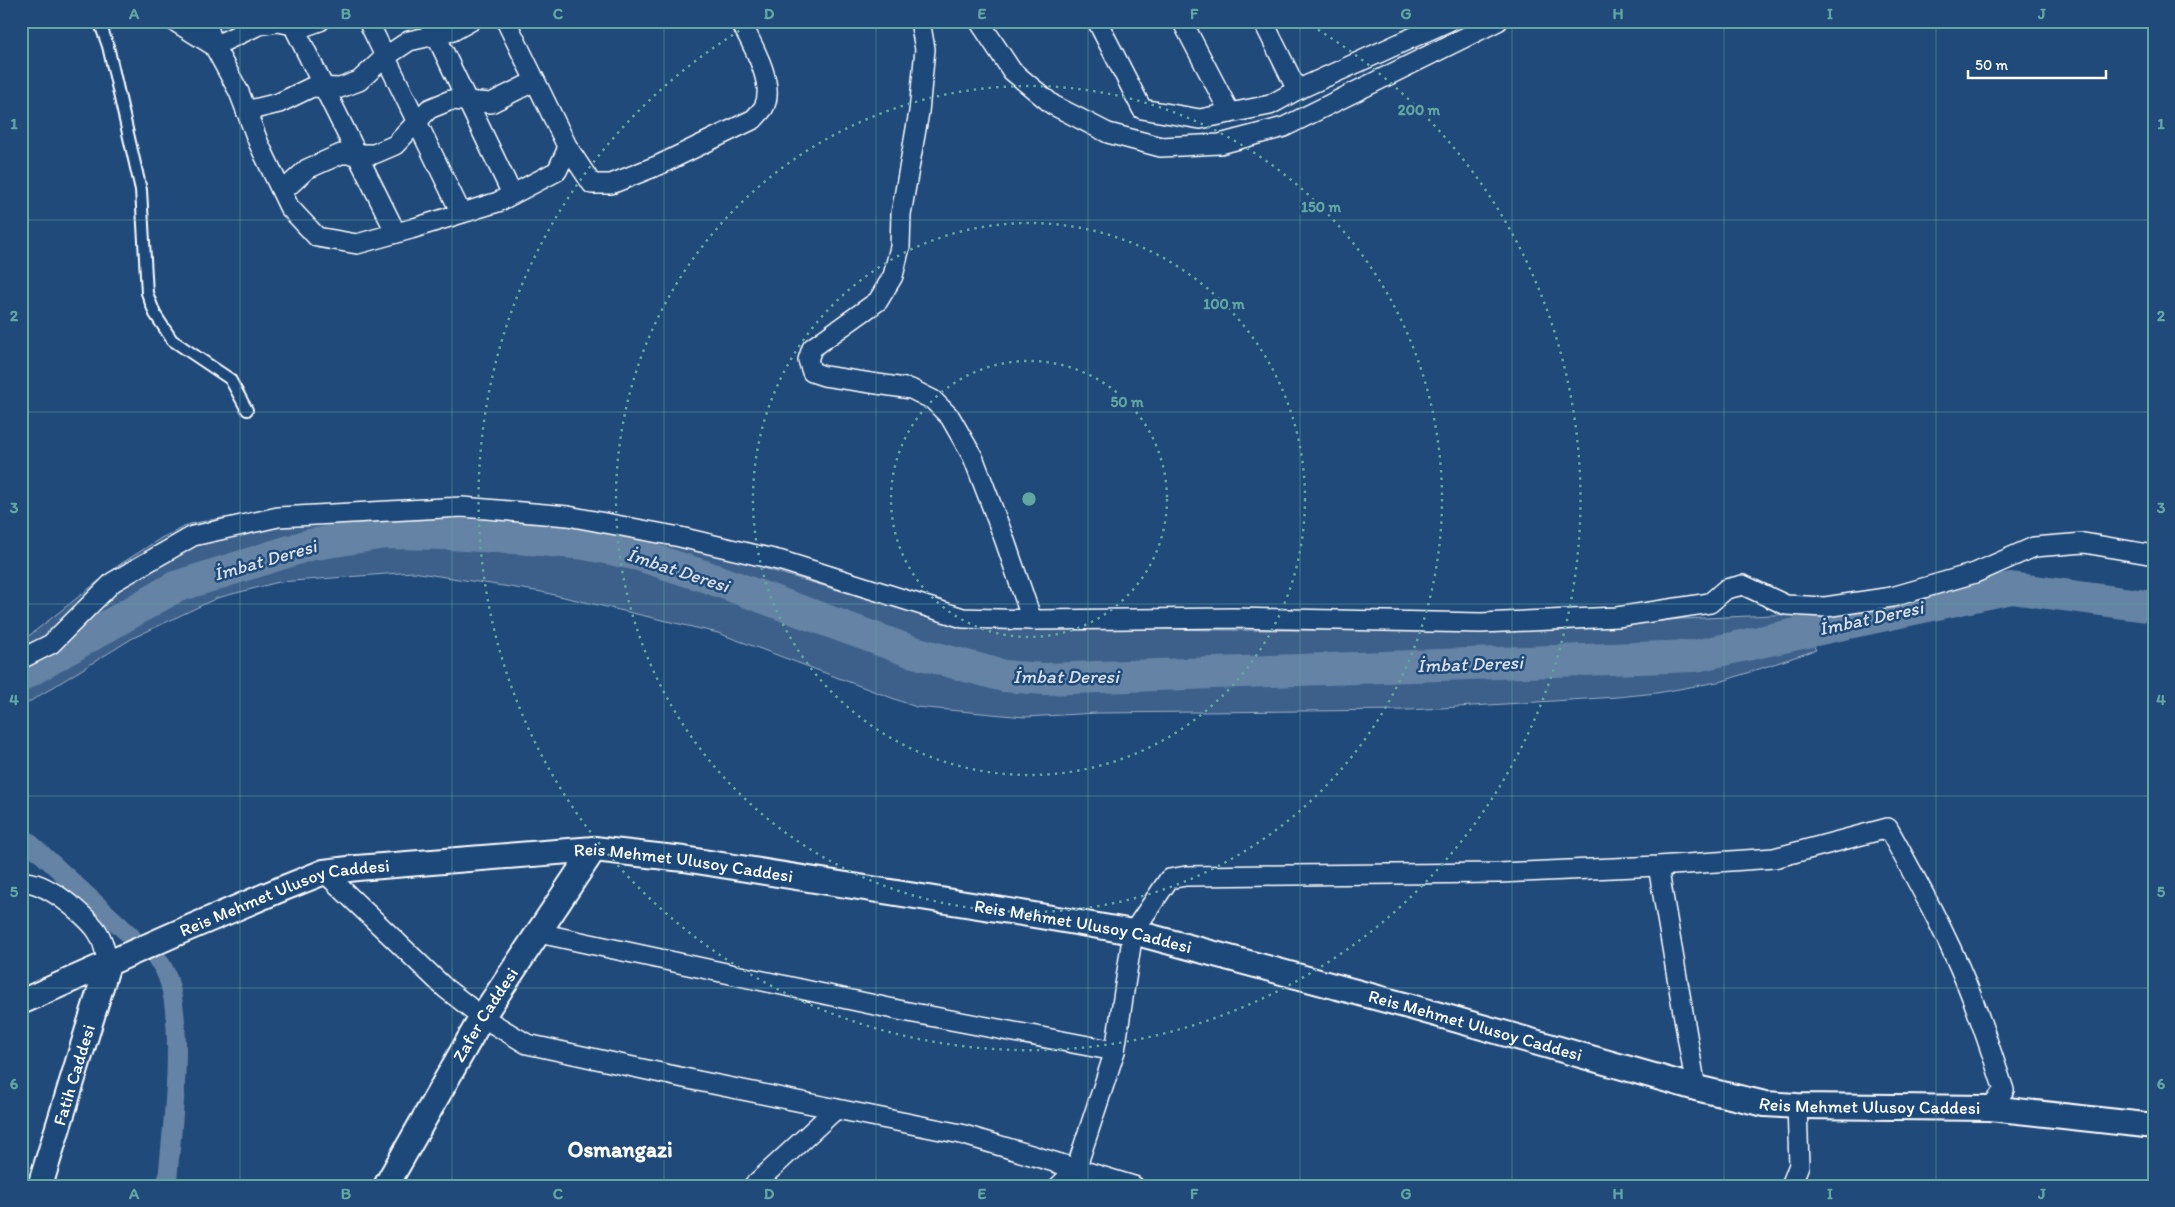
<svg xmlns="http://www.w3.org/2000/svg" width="2175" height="1207" viewBox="0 0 2175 1207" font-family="Itim,sans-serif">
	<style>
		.green { fill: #3c618b; stroke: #9eb0c5 }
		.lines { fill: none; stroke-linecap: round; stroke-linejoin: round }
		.canal { stroke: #6583a4; stroke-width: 19 }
		.river { stroke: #6583a4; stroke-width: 32 }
		.service-casing { stroke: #fff; stroke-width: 14 }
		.minor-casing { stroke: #fff; stroke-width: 22 }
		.tertiary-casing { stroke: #fff; stroke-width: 28 }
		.service { stroke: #1f4a7a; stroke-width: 10 }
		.minor { stroke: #1f4a7a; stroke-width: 19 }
		.tertiary { stroke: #1f4a7a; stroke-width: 24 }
		.grid { fill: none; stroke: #63a6a1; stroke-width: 1; stroke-opacity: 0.55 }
		.ring { fill: none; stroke: #63a6a1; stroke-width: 2.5; stroke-dasharray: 2.5 5 }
		.labels { text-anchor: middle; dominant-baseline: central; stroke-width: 5; stroke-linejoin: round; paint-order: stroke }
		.street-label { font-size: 18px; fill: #fff; stroke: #1f4a7a }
		.water-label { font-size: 19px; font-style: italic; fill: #d8e0e8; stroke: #1f4a7a }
		.district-label { font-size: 22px; font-weight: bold; fill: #fff; stroke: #1f4a7a }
		.centre { fill: #63a6a1; stroke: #1f4a7a; stroke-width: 2.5 }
		.ring-label { font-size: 15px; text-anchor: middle; font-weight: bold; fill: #63a6a1; stroke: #1f4a7a; stroke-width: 5; stroke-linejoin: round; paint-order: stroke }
		.neatline { fill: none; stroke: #63a6a1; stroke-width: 2 }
		.grid-label { font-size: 16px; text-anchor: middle; font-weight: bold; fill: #63a6a1 }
	</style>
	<rect width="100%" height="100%" fill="#1f4a7a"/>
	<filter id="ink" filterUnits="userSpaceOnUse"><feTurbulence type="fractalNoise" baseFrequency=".02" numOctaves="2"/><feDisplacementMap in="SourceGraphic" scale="10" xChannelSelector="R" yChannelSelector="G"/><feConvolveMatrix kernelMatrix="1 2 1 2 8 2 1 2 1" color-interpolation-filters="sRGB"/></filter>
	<g filter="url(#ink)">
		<path class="green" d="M453,515l115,8 91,14 283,84 43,6 251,3h334l111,-11 114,-5 21,36 -93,31 -66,12 -40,4 -208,13 -312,3 -72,4 -109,-10 -198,-74 -176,-41 -129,-20 -134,10 -62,16 -84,40 -112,69v-65l98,-77 42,-27 29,-14 31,-6z"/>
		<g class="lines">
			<g class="canal">
				<path d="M21,835l110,101"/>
				<path d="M157,959c34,36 14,177 10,227"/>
			</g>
			<path class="river" d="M21,676l154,-89 134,-42 76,-12 64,1 81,5 56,5 53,11 68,22 203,74 94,25 40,3 651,-23 316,-68 143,19"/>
			<g class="service-casing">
				<path id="service" d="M99,21l9,25 33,144 6,103 8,21 17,26 58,39 17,31"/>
			</g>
			<g class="minor-casing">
				<g id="minor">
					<path d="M174,21l40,25 25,46 20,52 30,63 28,30 40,7 54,-15 87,-27 59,-31 11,-23"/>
					<path d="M206,21l8,25 45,-21 19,-3 25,5 17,-6"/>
					<path d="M291,21l105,212"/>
					<path d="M368,21l93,192"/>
					<path d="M429,21l83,173"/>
					<path d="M506,21l62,127 24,36h19l48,-19 95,-46c3,-4 8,-8 10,-12 12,-23 -13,-65 -24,-86"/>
					<path d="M920,21l5,28 -6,63 -18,102 -1,33 -7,29 -15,25 -66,47 -4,12 4,12 12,4 87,13 22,11 17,17 23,40 31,81 28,82"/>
					<path d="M979,21l33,50 41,34 55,28 53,14 59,-3 64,-17 214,-106"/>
					<path d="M1097,21l45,88 58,10 70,-14 27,-15 152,-69"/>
					<path d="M1182,21l48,92"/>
					<path d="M1263,21l34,69"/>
					<path d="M246,111l33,-8 33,-16 28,1 19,-7 26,-24 24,-16 44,-10 18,-10"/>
					<path d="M282,192l25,-23 34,-15h33l21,-9 34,-36 22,-9 40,3 44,-22"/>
					<path d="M21,659l30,-15 62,-62 80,-46 85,-19 184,-10 106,9 112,21 102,24 181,57 69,2 202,-2 247,5 136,-6 93,-14 16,-14 17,-4 43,20 39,2 67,-10 83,-24 59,-26 50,-4 70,12"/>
					<path d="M1658,866l38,222"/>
					<path d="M324,872l121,116 37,29 45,27 171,37 263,53 173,52"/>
					<path d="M21,883c20,-6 65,32 76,48 7,10 8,21 11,33"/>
					<path d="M539,933l364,78 212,40"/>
					<path d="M753,1186l83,-77"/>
					<path d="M1059,1186l17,-17 39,-118 18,-119 36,-53 17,-3 313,-3 159,-7 116,-8 114,-30c28,51 57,103 79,157 14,34 25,70 37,105l-14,18"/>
					<path d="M1791,1186l8,-21 -2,-59"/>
				</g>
			</g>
			<g class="tertiary-casing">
				<g id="tertiary">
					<path id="s1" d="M21,1002l156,-69 102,-43 45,-18 33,-4 237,-19 90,10 356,57 93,16 275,74 288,82 69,16 32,2 193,2 164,18"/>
					<path id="s2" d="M40,1186l68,-222"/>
					<path id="s3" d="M386,1186l96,-169 112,-168"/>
				</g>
			</g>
			<use href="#service" class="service"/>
			<use href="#minor" class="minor"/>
			<use href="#tertiary" class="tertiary"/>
		</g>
	</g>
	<path class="grid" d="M240,21v1165M452,21v1165M664,21v1165M876,21v1165M1088,21v1165M1300,21v1165M1512,21v1165M1724,21v1165M1936,21v1165M21,220h2133M21,412h2133M21,604h2133M21,796h2133M21,988h2133"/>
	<g class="ring">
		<circle cx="1029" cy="499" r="138"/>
		<circle cx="1029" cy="499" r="276"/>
		<circle cx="1029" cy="499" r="413"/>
		<path d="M1305 22A551 551 0 1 1 754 22"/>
	</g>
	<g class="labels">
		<g class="street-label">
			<text stroke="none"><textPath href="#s1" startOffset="691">Reis Mehmet Ulusoy Caddesi</textPath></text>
			<text stroke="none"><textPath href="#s1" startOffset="285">Reis Mehmet Ulusoy Caddesi</textPath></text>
			<text stroke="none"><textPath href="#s1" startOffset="1096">Reis Mehmet Ulusoy Caddesi</textPath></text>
			<text stroke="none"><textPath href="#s3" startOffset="198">Zafer Caddesi</textPath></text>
			<text stroke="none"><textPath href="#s1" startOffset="1501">Reis Mehmet Ulusoy Caddesi</textPath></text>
			<text stroke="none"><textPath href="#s2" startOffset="116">Fatih Caddesi</textPath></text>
			<text stroke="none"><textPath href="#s1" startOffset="1906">Reis Mehmet Ulusoy Caddesi</textPath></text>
		</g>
		<g class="water-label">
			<text transform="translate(265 560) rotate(-16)">İmbat Deresi</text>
			<text transform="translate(678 570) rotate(18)">İmbat Deresi</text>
			<text transform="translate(1871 618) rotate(-12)">İmbat Deresi</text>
			<text transform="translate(1470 664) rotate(-2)">İmbat Deresi</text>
			<text x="1066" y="676">İmbat Deresi</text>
		</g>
		<g class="district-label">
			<text x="620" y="1149">Osmangazi</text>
		</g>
	</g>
	<circle cx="1029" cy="499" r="8" class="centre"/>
	<g class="ring-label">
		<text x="1419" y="115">200 m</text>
		<text x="1321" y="212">150 m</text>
		<text x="1224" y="309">100 m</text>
		<text x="1127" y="407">50 m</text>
	</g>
	<rect width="2175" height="1207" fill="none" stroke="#1f4a7a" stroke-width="55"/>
	<path d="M1968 70v8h138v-8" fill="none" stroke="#ffffff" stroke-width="2.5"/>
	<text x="1975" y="70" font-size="15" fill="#ffffff" stroke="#1f4a7a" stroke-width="4" paint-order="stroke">50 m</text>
	<rect x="28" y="28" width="2120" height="1152" class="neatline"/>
	<g class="grid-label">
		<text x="134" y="19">A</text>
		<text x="346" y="19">B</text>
		<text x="558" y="19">C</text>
		<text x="769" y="19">D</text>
		<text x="982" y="19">E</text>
		<text x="1194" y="19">F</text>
		<text x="1406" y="19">G</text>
		<text x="1618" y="19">H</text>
		<text x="1830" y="19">I</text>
		<text x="2042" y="19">J</text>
		<text x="14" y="129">1</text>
		<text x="2161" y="129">1</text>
		<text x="14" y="321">2</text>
		<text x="2161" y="321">2</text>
		<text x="14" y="513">3</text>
		<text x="2161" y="513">3</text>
		<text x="14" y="705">4</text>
		<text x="2161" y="705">4</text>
		<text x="14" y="897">5</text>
		<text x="2161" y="897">5</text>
		<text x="14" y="1089">6</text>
		<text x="2161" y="1089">6</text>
		<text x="134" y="1199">A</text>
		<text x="346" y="1199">B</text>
		<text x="558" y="1199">C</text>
		<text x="769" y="1199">D</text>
		<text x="982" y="1199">E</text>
		<text x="1194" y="1199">F</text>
		<text x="1406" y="1199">G</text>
		<text x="1618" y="1199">H</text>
		<text x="1830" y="1199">I</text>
		<text x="2042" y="1199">J</text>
	</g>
</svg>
